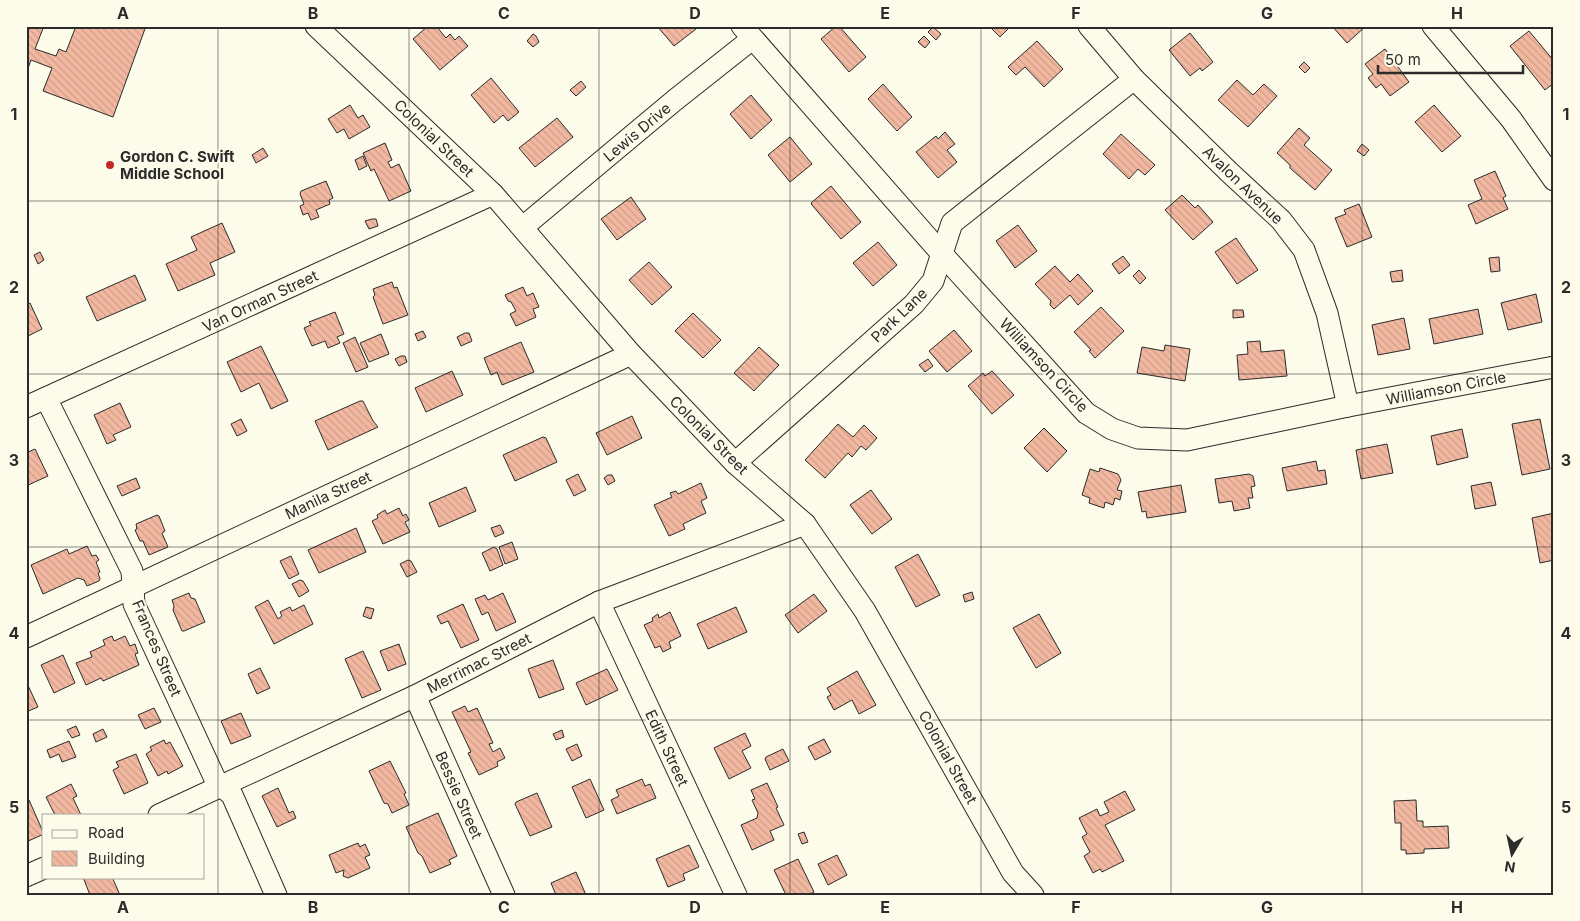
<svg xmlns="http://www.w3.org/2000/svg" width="1580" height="921" viewBox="0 0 1580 921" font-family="Inter,sans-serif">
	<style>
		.building { fill: url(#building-back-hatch); stroke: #2b2b2b }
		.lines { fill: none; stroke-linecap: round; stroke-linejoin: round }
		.minor-casing { stroke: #2b2b2b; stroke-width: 23 }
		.minor { stroke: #fdfbea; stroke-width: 21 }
		.grid { fill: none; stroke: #2b2b2b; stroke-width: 1; stroke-opacity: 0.55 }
		.poi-dot { fill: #c62828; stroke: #fdfbea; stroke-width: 2 }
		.labels { text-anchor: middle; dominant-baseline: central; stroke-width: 4; stroke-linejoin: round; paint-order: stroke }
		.street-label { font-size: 15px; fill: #2b2b2b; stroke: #fdfbea }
		.poi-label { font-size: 15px; font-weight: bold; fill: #2b2b2b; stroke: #fdfbea; text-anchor: start }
		.neatline { fill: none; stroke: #2b2b2b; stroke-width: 2 }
		.grid-label { font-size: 16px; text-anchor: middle; font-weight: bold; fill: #2b2b2b }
	</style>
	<defs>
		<pattern id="building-back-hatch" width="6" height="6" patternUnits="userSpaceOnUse" patternTransform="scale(1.25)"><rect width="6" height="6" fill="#f2b8a0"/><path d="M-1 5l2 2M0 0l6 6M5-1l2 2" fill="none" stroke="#d09e8a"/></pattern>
	</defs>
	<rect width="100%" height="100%" fill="#fdfbea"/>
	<g class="building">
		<path d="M26,26h18l-9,23 21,7 3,-7 7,3 10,-26h70l-33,91 -70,-26 9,-23 -21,-8 -5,14z"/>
		<path d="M428,26h8l10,12 4,-4 5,6 4,-4 9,10 -28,24 -27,-31z"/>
		<path d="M657,26h36l3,3 -22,17z"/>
		<path d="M836,26h3l27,31 -17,15 -28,-33z"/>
		<path d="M989,26h22l-11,11z"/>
		<path d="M1332,26h34l-19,17z"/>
		<path d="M933,27l8,7 -5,6 -8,-8z"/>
		<path d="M1529,31l25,30v22l-9,7 -35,-44z"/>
		<path d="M1190,33l23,29 -11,9 -2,-3 -10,8 -21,-26z"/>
		<path d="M533,34l3,2 3,6 -6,5 -6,-6z"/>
		<path d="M924,36l6,6 -5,6 -7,-6z"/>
		<path d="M1037,41l26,28 -19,18 -19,-20 -9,8 -8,-8z"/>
		<path d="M1385,49l24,33 -19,14 -9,-12 -5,4 -8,-10 5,-4 -8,-10z"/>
		<path d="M1304,62l6,6 -5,5 -6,-6z"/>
		<path d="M491,78l28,34 -11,9 -5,-6 -9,8 -23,-28z"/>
		<path d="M1237,80l16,15 11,-11 13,12 -29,31 -30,-27z"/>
		<path d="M581,81l5,6 -10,9 -6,-6z"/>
		<path d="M883,84l29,33 -15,14 -29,-32z"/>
		<path d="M751,95l21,25 -21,19 -21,-25z"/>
		<path d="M350,105l8,13 5,-3 7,12 -21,12 -5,-10 -7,4 -9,-14z"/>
		<path d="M1434,105l27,31 -19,16 -27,-30z"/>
		<path d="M557,118l16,19 -38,30 -16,-19z"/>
		<path d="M1299,128l11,10 -6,7 28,25 -17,20 -25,-22v-3l-13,-12z"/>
		<path d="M945,132l10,12 -8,6 10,12 -19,16 -22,-26 20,-16 2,3z"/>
		<path d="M1121,134l34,31 -10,10 -7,-6 -9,10 -26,-25z"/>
		<path d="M790,137l22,27 -22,18 -22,-27z"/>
		<path d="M385,143l7,17 -4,2 3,6 8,-4 12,27 -22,10 -15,-32 -3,2 -8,-18z"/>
		<path d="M1362,144l7,6 -5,6 -7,-5z"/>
		<path d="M263,148l5,8 -12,7 -4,-8z"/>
		<path d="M363,156l4,10 -8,4 -4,-10z"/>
		<path d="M1495,171l11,25 -3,2 5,11 -32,15 -8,-19 14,-6 -8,-19z"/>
		<path d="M326,181l7,17 -4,2 1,4 -14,6 3,7 -8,3 -3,-7 -5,2 -3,-9 4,-2 -4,-10 1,-3z"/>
		<path d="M831,186l30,36 -20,17 -29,-34 -1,-2z"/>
		<path d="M1182,195l13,13 3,-3 15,17 -20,18 -28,-30z"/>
		<path d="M631,197l15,22 -29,21 -16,-21z"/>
		<path d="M1359,204l13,33 -25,10 -12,-29 11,-4 -2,-4z"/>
		<path d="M372,219h4l2,7 -9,3 -4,-8z"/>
		<path d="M222,223l13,29 -25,11 5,12 -37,16 -12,-27 31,-14 -6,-13z"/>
		<path d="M1018,225l19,26 -22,17 -19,-27z"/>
		<path d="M1236,238l22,32 -21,14 -22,-32z"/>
		<path d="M878,242l19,23 -24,21 -20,-23z"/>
		<path d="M40,252l4,8 -6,4 -4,-9z"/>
		<path d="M1123,256l7,9 -11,9 -7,-10z"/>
		<path d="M1499,257l1,14 -9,1 -2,-14z"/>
		<path d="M649,262l23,25 -20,18 -23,-25z"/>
		<path d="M1055,266l15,16 8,-8 15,17 -15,14 -8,-10 -16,14 -4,-4 1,-4 -16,-17z"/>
		<path d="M1139,270l7,8 -6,6 -7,-8z"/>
		<path d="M1402,270l1,11 -11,1 -2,-10z"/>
		<path d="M135,275l11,25 -49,21 -11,-24z"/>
		<path d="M392,282l2,6 3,-1 11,28 -25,9 -10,-27 2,-2 -2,-6z"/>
		<path d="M523,287l4,9 6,-3 6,14 -6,2 3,8 -20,9 -6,-12 6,-3 -5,-9 -3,-1 -3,-6z"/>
		<path d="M1536,294l6,28 -34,8 -7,-27z"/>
		<path d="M30,303l12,26 -16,8v-32z"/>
		<path d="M1101,307l23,24 -29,27 -6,-7 2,-1 -17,-18z"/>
		<path d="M1478,309l5,25 -49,10 -5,-25z"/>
		<path d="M1233,310h10l1,7 -11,1z"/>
		<path d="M335,312l9,22 -7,3 3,6 -12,5 -3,-7 -13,5 -8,-18 7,-3 -2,-3z"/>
		<path d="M693,313l28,27 -18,18 -28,-27z"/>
		<path d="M1404,318l6,31 -32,6 -6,-30z"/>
		<path d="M954,330l18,21 -25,21 -18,-21z"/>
		<path d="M423,331l3,6 -8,4 -3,-7z"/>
		<path d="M465,333h4l3,8 -11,5 -4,-9z"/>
		<path d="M381,334l8,20 -20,8 -9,-19z"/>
		<path d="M355,337l13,30 -12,5 -13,-29z"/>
		<path d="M1260,341l1,11 23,-2 3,26 -48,4 -2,-25 11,-1 -1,-12z"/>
		<path d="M521,342l13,30 -32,13 -5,-13 -6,3 -7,-17z"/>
		<path d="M1165,345l25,4 -5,32 -48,-8 5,-26 22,4z"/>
		<path d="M261,346l27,55 -17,8 -12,-26 -18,9 -14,-30z"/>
		<path d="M759,347l20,18 -25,26 -20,-18z"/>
		<path d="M401,356h4l2,6 -8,4 -4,-7z"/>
		<path d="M928,359l5,7 -8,6 -6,-7z"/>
		<path d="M452,371l11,24 -37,17 -11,-24z"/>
		<path d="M992,371l22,24 -22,19 -24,-28 15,-13 2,3z"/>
		<path d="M360,401h3l10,20 5,6 -50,23 -13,-29z"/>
		<path d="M120,403l11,24 -18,8 3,5 -9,4 -13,-29z"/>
		<path d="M632,416l10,22 -35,17 -11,-22z"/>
		<path d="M241,419l6,12 -10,5 -6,-12z"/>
		<path d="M1540,419l10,50 -28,6 -10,-51z"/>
		<path d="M838,424l15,13 11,-12 13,13 -11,12 -5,-4 -9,11 -4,-4 -23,25 -20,-18z"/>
		<path d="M1044,428l23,23 -20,21 -23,-24z"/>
		<path d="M1462,429l6,28 -31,8 -6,-29z"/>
		<path d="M543,437l3,1 11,24 -42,19 -12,-26z"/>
		<path d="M1387,444l6,29 -32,6 -5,-29z"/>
		<path d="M35,449l13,27 -22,10v-33z"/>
		<path d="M1316,461l2,10 7,-1 2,14 -40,7 -5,-23z"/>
		<path d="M1100,468l18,6 3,6 -4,10 5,1 -2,9 -5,-2 -2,7 -8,-3 -1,6 -15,-5 1,-5 -8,-3 8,-26 9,3z"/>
		<path d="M578,474l8,16 -12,6 -8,-16z"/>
		<path d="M1249,474l4,2 2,10 -4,1 2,11h-5l2,10 -16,3 -2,-10 -13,2 -4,-24z"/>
		<path d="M608,475h4l3,6 -7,4 -4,-7z"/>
		<path d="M136,478l4,10 -18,8 -5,-10z"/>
		<path d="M1491,482l5,23 -21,4 -4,-23z"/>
		<path d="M701,483l6,15 -6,3 5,12 -23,11 2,5 -16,7 -15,-31 18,-8 -2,-4 6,-2 2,3z"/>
		<path d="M1181,485l5,27 -39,6 -1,-7 -4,1 -4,-20z"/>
		<path d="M466,487l10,24 -37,16 -10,-24z"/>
		<path d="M871,490l21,29 -20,15 -22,-29z"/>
		<path d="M399,508l4,8 3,-2 3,6 -4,2 5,10 -27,12 -11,-23 6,-3 -1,-3 8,-5 2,4z"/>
		<path d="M1554,513v47l-14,3 -8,-45z"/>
		<path d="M157,515l2,1 6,15 -3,2 6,14 -19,8 -6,-14h-3l-5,-11 2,-1 -1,-5z"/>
		<path d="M500,525l4,8 -9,4 -4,-9z"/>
		<path d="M356,528l10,24 -47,21 -11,-23z"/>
		<path d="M512,542l6,17 -13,5 -6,-17z"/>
		<path d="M87,546l5,10 4,-1 3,5 -3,2 4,10 -2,1 2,6 -1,2 -12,5 -3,-6 -6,-2 -35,16 -12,-29 36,-16 2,5z"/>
		<path d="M494,547l3,2 6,16 -13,6 -8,-18z"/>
		<path d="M918,554l22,41 -24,12 -21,-40z"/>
		<path d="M291,556l8,18 -10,5 -9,-18z"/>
		<path d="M408,560l3,1 6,11 -10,5 -7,-13z"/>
		<path d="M300,580l3,1 6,10 -10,6 -7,-13z"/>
		<path d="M972,592l2,7 -9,3 -2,-7z"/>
		<path d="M189,593l2,5 4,1 10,23 -21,9h-2l-9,-21 1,-4 -2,-6z"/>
		<path d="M503,593l13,29 -20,9 -8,-19 -6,3 -7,-16 10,-4 3,5z"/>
		<path d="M814,594l13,17 -29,22 -13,-18z"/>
		<path d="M268,600l10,19 4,-3 -2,-4 10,-5 2,4 12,-6 9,19 -39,20 -19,-37z"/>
		<path d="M463,604l16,36 -18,8 -13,-27 -7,3 -4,-8z"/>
		<path d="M366,607l8,2 -3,10 -8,-3z"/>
		<path d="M736,607l11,25 -39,17 -11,-25z"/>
		<path d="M670,612l11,24 -12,6 2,6 -8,4 -3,-6 -5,2 -11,-23 9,-4 -1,-3 6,-4 1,4z"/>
		<path d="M1039,614l22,39 -25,15 -23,-40z"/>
		<path d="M112,636l2,5 11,-5 5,10 5,-2 3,9 -3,1 4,11 -36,16 -2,-3 -15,7 -10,-22 16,-6 -2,-5 15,-7 -2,-5z"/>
		<path d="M399,644l7,20 -18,7 -8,-20z"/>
		<path d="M363,651l18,39 -19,8 -17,-39z"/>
		<path d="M63,655l12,28 -21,10 -13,-28z"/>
		<path d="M553,660l11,29 -25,9 -11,-29z"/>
		<path d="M260,668l10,20 -13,6 -9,-20z"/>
		<path d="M607,669l11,21 -32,15 -10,-22z"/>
		<path d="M857,671l19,34 -17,9 -7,-14 -18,10 -7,-13 4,-2 -4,-7z"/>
		<path d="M26,681l12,26 -12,5z"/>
		<path d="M465,706l3,6 9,-4 16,35 -4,1 4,8 7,-4 5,10 -8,4 1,4 -19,9 -11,-22 3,-1 -19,-40z"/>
		<path d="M154,708l7,14 -16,7 -7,-14z"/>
		<path d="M241,713l10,23 -20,8 -10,-23z"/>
		<path d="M76,726l4,9 -8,3 -5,-8z"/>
		<path d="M103,729l4,8 -11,5 -3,-8z"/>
		<path d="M562,730l2,7 -8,3 -3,-6z"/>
		<path d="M745,733l6,13 -9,5 9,17 -22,11 -15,-31z"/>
		<path d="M824,739l7,13 -16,8 -7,-13z"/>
		<path d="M164,740l2,4 4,-2 13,24 -15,8 -1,-3 -9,5 -12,-22 6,-4 -2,-3z"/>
		<path d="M69,741l7,16 -14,5 -3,-8 -9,4 -3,-8z"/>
		<path d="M577,744l5,12 -10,5 -6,-12z"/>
		<path d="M783,749l6,12 -19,9 -5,-11 1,-2z"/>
		<path d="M136,754l12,29 -24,11 -11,-24 6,-3 -3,-5z"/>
		<path d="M390,761l16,32 -2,1 5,11 -17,8 -4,-9 -4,-1 -15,-32z"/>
		<path d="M590,779l14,31 -18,8 -14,-31z"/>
		<path d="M642,779l3,7 5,-2 6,14 -39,16 -6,-14 8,-4 -3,-6z"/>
		<path d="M767,783l11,24 -2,1 8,17 -14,6 4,9 -22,10 -11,-25 16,-7 1,-5 -6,-13 3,-1 -4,-9z"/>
		<path d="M71,784l6,12 -4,2 8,17h-26l-9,-18z"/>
		<path d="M278,788l11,25 4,-2 3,7 -19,9 -15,-31z"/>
		<path d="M1125,791l10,19 -30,15 19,36 -22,11 -2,-3 -7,4 -9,-17 6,-4 -8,-15 5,-3 -8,-16 18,-9 3,7 9,-4 -5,-10z"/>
		<path d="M537,793l15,34 -22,9 -15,-32 1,-2z"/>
		<path d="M29,800l15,34 -18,8v-41z"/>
		<path d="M1416,800l1,21h6v6l25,-1 1,22 -25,1v4l-18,1v-4h-5v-27h-6l-1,-22z"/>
		<path d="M438,813l19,43 -8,4 2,4 -21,9 -8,-17 -4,-3 -12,-26z"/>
		<path d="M804,832l4,10 -6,2 -4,-10z"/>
		<path d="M358,843l2,4 5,-3 5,11 -5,2 5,11 -22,10 -5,-2 1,-6 -8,3 -7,-18z"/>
		<path d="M689,845l10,22 -16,7 2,6 -17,7 -12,-28z"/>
		<path d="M837,855l10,20 -19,10 -10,-21z"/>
		<path d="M798,859l16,33 -6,3h-22l-12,-25z"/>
		<path d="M576,872l10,23h-30l-5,-12z"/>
		<path d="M83,877h29l8,18h-30z"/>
	</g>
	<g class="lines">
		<g class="minor-casing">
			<g id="minor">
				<path d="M316,26l177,168 138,160 104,109 70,61 60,87 148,262 20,22"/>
				<path d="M742,26l200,228 144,159 26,16 26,9 49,2 161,-34 206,-39"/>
				<path d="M1089,26l45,53 95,93 52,48 23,30 23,63 21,93"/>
				<path d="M1433,26l78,93 43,61"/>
				<path d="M523,227l152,-127 77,-61"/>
				<path d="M46,398l86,173 2,33 82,177 16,14 44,100"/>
				<path d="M26,407l467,-213"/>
				<path d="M735,463l179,-159 19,-23 19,-58 182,-144"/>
				<path d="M599,602l137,293"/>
				<path d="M26,637l605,-283"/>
				<path d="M415,696l89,199"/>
				<path d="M159,815l256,-119 184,-94 206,-78"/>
				<path d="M26,876l18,-8"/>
			</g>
		</g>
		<use href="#minor" class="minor"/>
	</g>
	<path class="grid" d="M218,26v869M409,26v869M599,26v869M790,26v869M981,26v869M1171,26v869M1362,26v869M26,201h1528M26,374h1528M26,547h1528M26,720h1528"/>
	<circle class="poi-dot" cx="110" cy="165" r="5"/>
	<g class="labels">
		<g class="street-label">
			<text transform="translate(637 132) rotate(-40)">Lewis Drive</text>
			<text transform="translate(434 138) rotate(44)">Colonial Street</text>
			<text transform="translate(1243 185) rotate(44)">Avalon Avenue</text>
			<text transform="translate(260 301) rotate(-25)">Van Orman Street</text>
			<text transform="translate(899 315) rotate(-44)">Park Lane</text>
			<text transform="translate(1044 365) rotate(47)">Williamson Circle</text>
			<text transform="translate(1446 388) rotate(-11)">Williamson Circle</text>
			<text transform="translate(709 435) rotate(45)">Colonial Street</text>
			<text transform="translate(328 495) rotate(-25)">Manila Street</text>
			<text transform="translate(157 648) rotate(67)">Frances Street</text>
			<text transform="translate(479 663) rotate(-27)">Merrimac Street</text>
			<text transform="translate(667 748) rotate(65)">Edith Street</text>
			<text transform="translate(948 757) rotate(61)">Colonial Street</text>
			<text transform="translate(459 795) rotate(66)">Bessie Street</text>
		</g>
		<g class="poi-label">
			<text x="120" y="156">Gordon C. Swift<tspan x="120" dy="17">Middle School</tspan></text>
		</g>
	</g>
	<rect width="1580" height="921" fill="none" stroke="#fdfbea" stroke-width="55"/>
	<rect x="42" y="814" width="162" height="65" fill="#fdfbea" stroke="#a9a89e"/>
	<rect x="52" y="830" width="25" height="8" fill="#fdfbea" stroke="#a9a89e"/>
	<text x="88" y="838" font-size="15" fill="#2b2b2b">Road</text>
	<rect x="52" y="851" width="25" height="15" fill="url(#building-back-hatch)" stroke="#a9a89e"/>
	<text x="88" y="864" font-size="15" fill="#2b2b2b">Building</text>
	<g transform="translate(1512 854) rotate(189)" stroke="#fdfbea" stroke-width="4" paint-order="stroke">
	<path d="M0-4L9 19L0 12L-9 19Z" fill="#2b2b2b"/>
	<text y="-8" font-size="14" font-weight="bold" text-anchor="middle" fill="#2b2b2b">N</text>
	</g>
	<path d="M1378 65v8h145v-8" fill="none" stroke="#2b2b2b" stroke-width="2.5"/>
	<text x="1385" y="65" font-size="15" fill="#2b2b2b" stroke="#fdfbea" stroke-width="4" paint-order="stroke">50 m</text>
	<rect x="28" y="28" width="1524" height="866" class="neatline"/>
	<g class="grid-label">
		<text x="123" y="19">A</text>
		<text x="313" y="19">B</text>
		<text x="504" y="19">C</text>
		<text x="695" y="19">D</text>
		<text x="885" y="19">E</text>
		<text x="1076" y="19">F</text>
		<text x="1267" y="19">G</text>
		<text x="1457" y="19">H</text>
		<text x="14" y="120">1</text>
		<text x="1566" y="120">1</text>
		<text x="14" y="293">2</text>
		<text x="1566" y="293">2</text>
		<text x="14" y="466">3</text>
		<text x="1566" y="466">3</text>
		<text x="14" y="639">4</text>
		<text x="1566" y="639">4</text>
		<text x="14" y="813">5</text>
		<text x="1566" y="813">5</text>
		<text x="123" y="913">A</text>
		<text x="313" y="913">B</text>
		<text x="504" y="913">C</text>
		<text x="695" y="913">D</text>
		<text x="885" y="913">E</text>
		<text x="1076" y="913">F</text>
		<text x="1267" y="913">G</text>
		<text x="1457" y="913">H</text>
	</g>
</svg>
